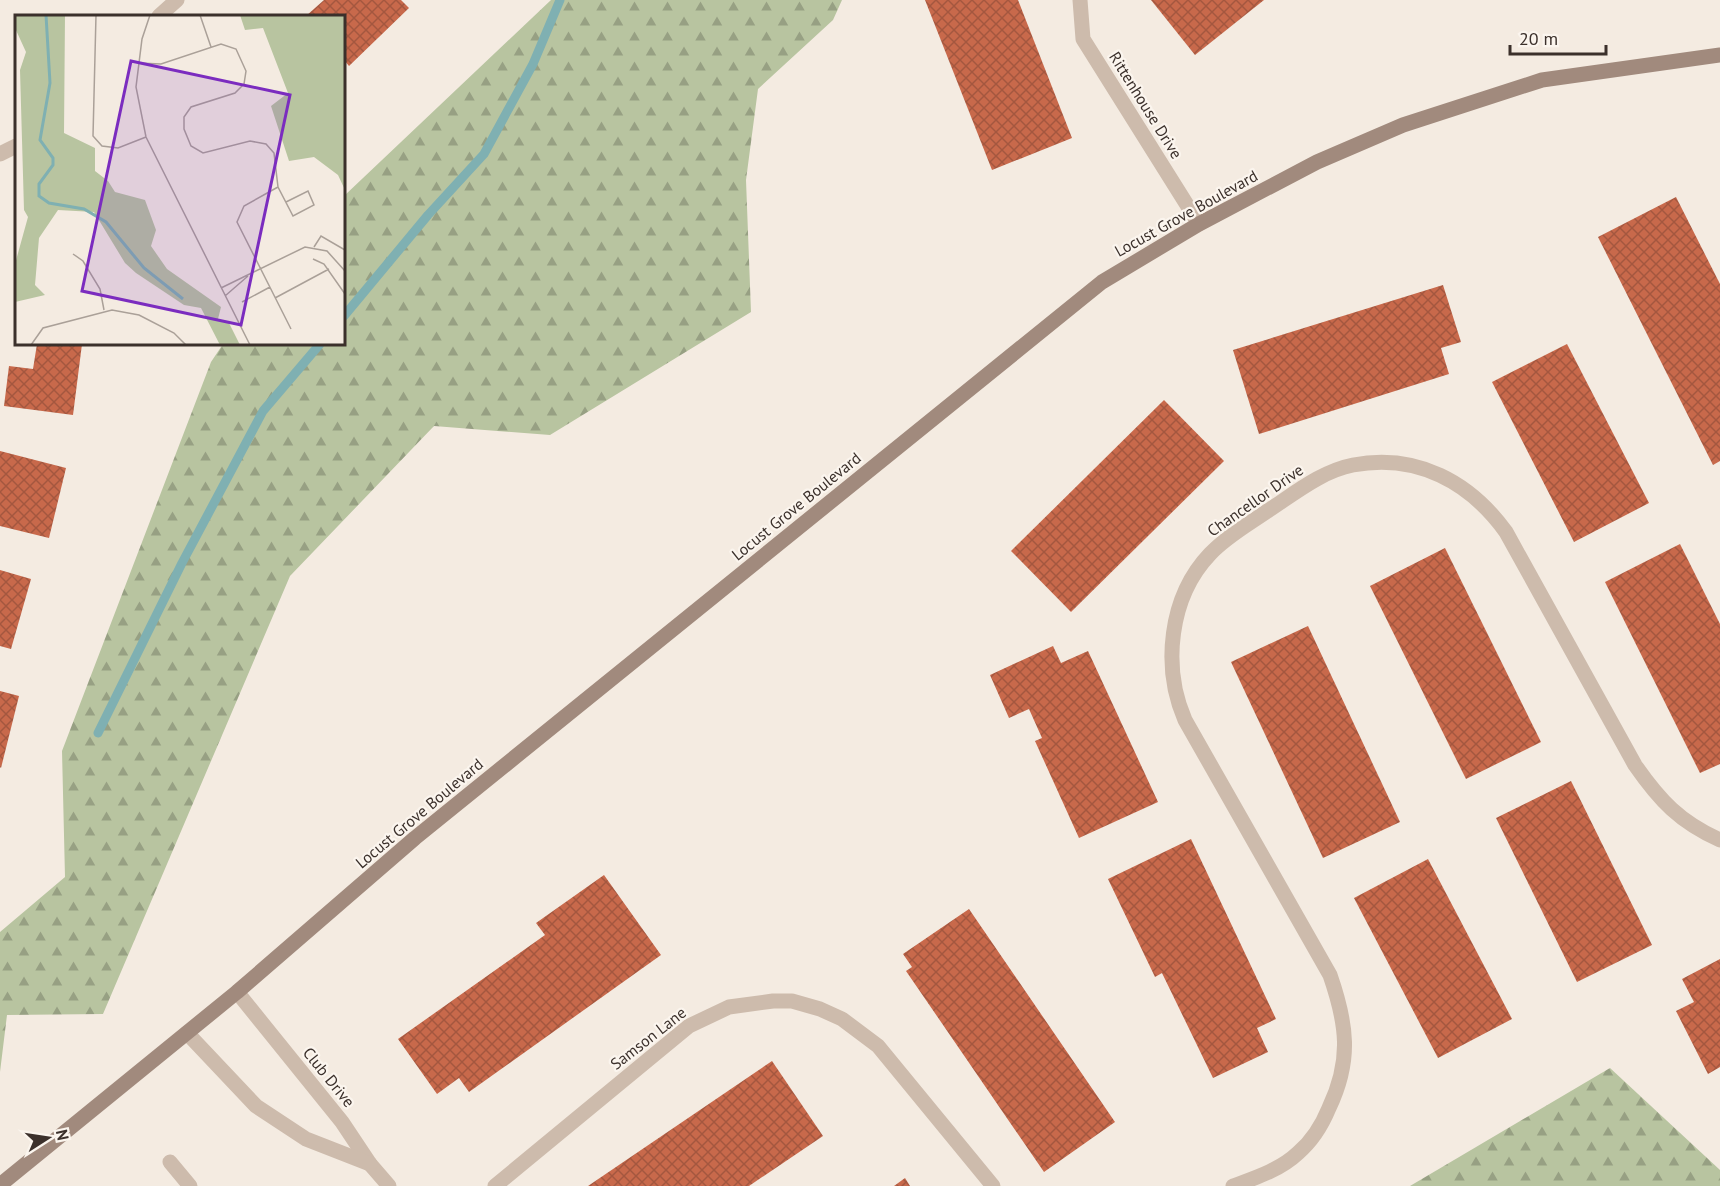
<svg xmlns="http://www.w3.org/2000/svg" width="1720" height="1186" viewBox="0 0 1720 1186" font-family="'PT Sans',sans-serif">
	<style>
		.forest { fill: url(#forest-firs) }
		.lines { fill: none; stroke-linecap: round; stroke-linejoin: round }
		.stream { stroke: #7fb0b2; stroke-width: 9 }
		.building { fill: url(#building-cross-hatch) }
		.lane { stroke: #cdbbac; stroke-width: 15 }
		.street { stroke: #cdbbac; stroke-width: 15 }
		.secondary { stroke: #a18a7d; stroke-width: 15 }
		.labels { text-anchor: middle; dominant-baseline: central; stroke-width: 4.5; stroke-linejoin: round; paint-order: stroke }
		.street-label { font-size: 16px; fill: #3b302b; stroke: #fbf5ee }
		.inset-river { fill: none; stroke: #7fb0b2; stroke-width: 3 }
		.inset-road { fill: none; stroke: #aaa098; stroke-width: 1.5 }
		.view { fill: #7b2cbf; fill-opacity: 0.15; stroke: #7b2cbf; stroke-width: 3 }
		.inset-edge { fill: none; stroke: #3b302b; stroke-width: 3 }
	</style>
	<defs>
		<pattern id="forest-firs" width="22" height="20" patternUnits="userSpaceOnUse" patternTransform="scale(1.5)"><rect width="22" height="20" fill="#b8c4a0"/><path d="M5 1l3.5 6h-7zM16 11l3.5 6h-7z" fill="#97a083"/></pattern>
		<pattern id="building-cross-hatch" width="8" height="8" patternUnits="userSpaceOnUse" patternTransform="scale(1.5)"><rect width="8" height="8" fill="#c8694b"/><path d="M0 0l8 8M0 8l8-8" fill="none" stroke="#a4573f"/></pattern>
	</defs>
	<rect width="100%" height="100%" fill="#f4ebe1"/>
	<g class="forest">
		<path d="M551,0h291l-9,20 -75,69 -12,91 5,132 -201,123 -116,-9 -144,150 -187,438 -96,1 -7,57v-140l65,-55 -3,-126 149,-389 12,-18h121v-148z"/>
		<path d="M1610,1068l110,102v16h-310z"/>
	</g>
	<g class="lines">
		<g class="stream">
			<path d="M344,316l84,-101 56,-61 49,-90 27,-64"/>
			<path d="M98,733l84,-170 81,-152 57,-67"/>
		</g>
	</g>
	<g class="building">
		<path d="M324,0h77l8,8 -60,58 -5,-6v-44h-38z"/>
		<path d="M925,0h93l54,138 -80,32z"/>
		<path d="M1151,0h113l-69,55z"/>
		<path d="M1676,197l44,87v177l-7,4 -115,-228z"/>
		<path d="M1443,285l18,57 -20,6 8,26 -190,60 -26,-84z"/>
		<path d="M37,344h45l-9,71 -69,-9 5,-40 24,3z"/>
		<path d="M1567,344l82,159 -75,39 -82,-160z"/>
		<path d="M1164,400l60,61 -153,151 -60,-61z"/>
		<path d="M0,451l66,17 -17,70 -49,-12z"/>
		<path d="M1680,544l40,80v140l-20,9 -95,-191z"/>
		<path d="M1445,548l96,194 -75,37 -96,-193z"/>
		<path d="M0,570l31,9 -20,70 -11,-3z"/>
		<path d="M1308,626l92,196 -77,36 -92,-196z"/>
		<path d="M1053,646l8,17 27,-12 70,151 -79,36 -44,-97 7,-3 -13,-29 -20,9 -19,-43z"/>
		<path d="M0,691l19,5 -18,72 -1,-1z"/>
		<path d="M1571,781l81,164 -75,37 -81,-164z"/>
		<path d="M1191,839l85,180 -19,9 11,24 -55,26 -51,-105 -7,4 -47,-98z"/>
		<path d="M1428,859l84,160 -74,39 -84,-160z"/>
		<path d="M604,875l57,80 -192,137 -10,-14 -22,16 -39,-55 147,-104 -9,-12z"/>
		<path d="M969,909l146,213 -71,50 -138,-201 6,-4 -9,-13z"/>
		<path d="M1720,959v108l-12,7 -32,-63 18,-9 -12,-23z"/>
		<path d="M772,1061l51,75 -74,50h-161z"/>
		<path d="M905,1178l5,8h-16z"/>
	</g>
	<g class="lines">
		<path class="lane" d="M170,1162l20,24"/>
		<g class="street">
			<path d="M1080,0l3,39 116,185"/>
			<path d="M159,16l18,-16"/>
			<path d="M0,154l16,-8"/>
			<path d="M237,992l105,130 28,42 19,22"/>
			<path d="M187,1033l69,73 50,33 64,25"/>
			<path d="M495,1186l194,-160 40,-19 44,-6h19l28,8 22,10 36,27 115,140"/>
			<path d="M1233,1186c22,-8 47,-16 65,-33 14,-12 24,-28 31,-45 23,-48 18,-84 1,-133l-145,-255c-23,-53 -16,-123 25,-166 17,-18 39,-30 59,-44 26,-17 53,-39 84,-45 64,-12 117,17 153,67l129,233c25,36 45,57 85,75"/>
		</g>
		<path class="secondary" d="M0,1185l237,-193 178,-154 687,-556 97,-58 118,-62 86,-37 139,-45 178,-25"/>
	</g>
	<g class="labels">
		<g class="street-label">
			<text transform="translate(1146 105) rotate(58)">Rittenhouse Drive</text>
			<text transform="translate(1186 213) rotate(-29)">Locust Grove Boulevard</text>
			<text transform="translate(1255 500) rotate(-35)">Chancellor Drive</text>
			<text transform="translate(796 506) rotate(-39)">Locust Grove Boulevard</text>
			<text transform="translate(419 813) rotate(-40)">Locust Grove Boulevard</text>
			<text transform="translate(648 1038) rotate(-38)">Samson Lane</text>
			<text transform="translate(329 1077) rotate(51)">Club Drive</text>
		</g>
	</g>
	<g transform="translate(15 15)">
		<rect width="330" height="330" fill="#f4ebe1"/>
		<path d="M0,0h50l-1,118 31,15v23l13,10 7,11 30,8 11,30 -5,16 16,23 54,38 -3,12 11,4 11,22h-20l-19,-37 -17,-3 -48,-32 -11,-10 -31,-51 -36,-2 -19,28 -4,47 10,10 -30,7v-38l13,-47 -4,-7 -4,-140 6,-18 -11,-24zM225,0h105v175l-7,-15 -24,-18 -25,4 -18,-55 17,-13 -25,-65 -18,2z" fill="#b8c4a0"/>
		<path class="inset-river" d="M31,0l4,68 -10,57 13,18v7l-14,19v12l10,7 35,6 22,13 38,46 39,31"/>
		<path class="inset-road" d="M81,0l-3,121 9,10 16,2 28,-11M135,0l-8,24 -6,48 10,50 104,208M185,0l11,32M123,48l23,1 60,-20 15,5 10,22 -2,13 -9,9 -44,14 -7,10v12l7,17 12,7 47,-12 16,3 8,9 4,34 15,29 21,-11 -6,-14 -22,11M263,172l-34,19 -7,16 54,107M299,232l7,-11 24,14M58,239l10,7 17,28 4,21M298,244l11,5 21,30M206,273l84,-41 22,4 18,20M210,281l23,-20M260,283l54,-29M227,287l28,-15M16,330l12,-17 69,-18 27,5 35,18 12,12"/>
		<path class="view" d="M116,46l159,34 -49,230 -159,-34z"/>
		<rect width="330" height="330" class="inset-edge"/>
	</g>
	<g transform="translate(48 1138) rotate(78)" stroke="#fbf5ee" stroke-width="4.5" paint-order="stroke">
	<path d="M0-4.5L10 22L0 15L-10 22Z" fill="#3b302b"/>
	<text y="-9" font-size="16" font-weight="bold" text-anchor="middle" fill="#3b302b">N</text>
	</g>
	<path d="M1510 45v9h96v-9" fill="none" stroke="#3b302b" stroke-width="3"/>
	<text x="1519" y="45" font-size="18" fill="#3b302b" stroke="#fbf5ee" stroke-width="4.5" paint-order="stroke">20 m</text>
</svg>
